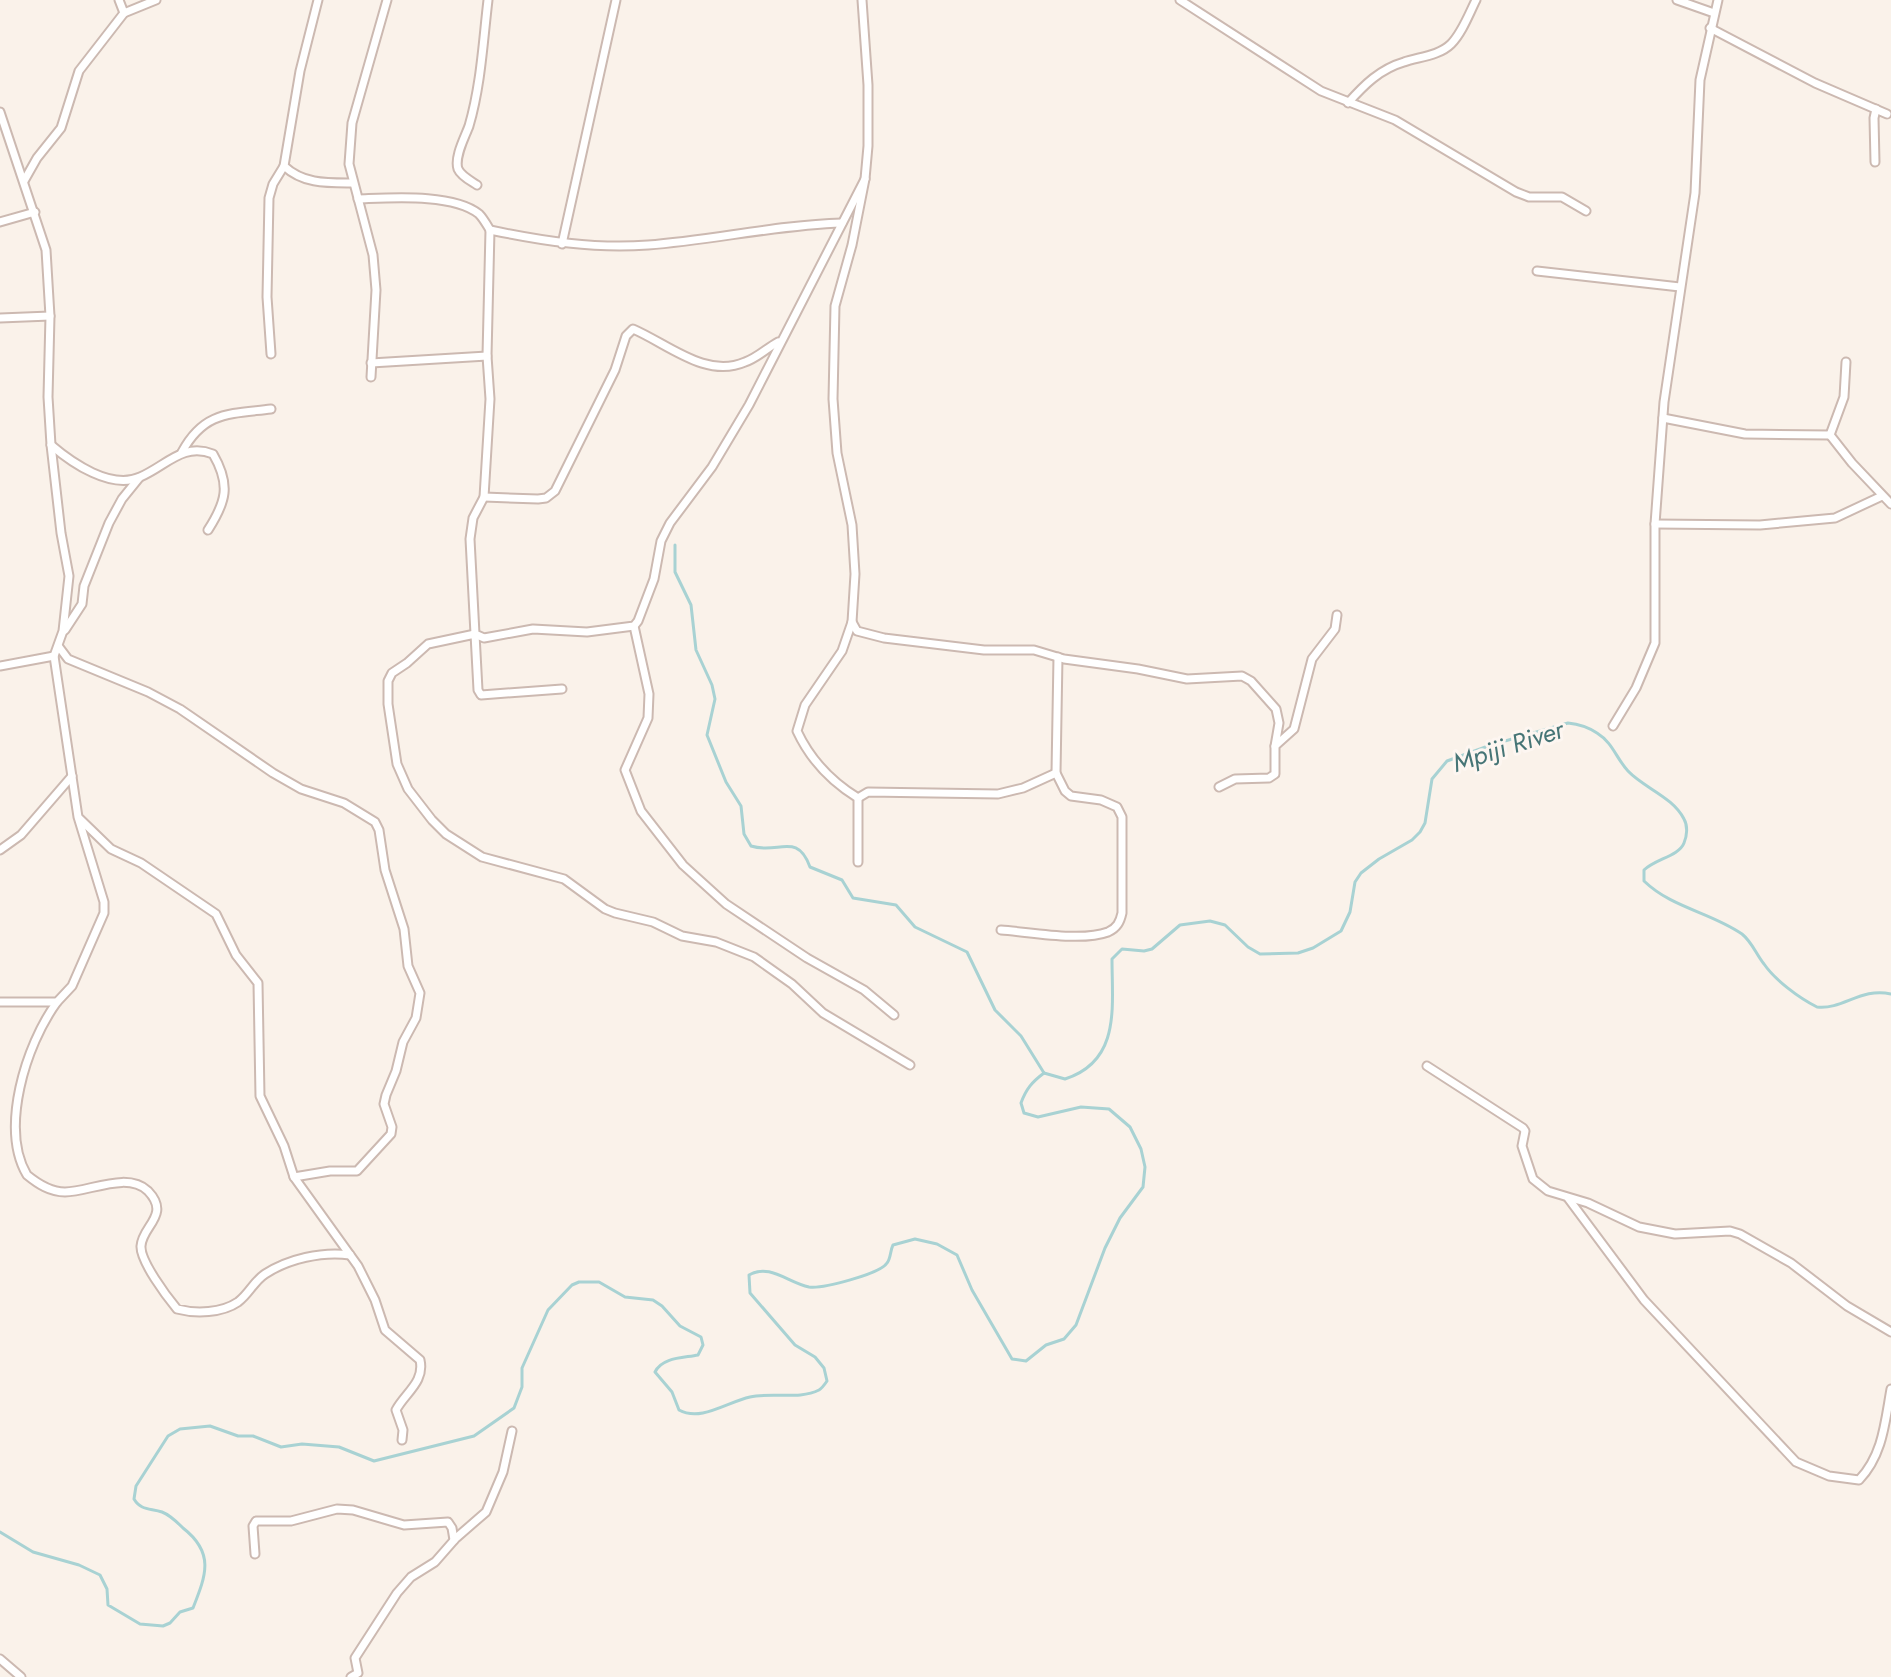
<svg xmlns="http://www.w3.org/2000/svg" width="1891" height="1677" viewBox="0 0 1891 1677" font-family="Jost,sans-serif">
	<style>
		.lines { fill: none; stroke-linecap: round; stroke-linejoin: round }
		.stream { stroke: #a8d2d3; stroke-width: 3 }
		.minor-casing { stroke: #ccb9b1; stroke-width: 11 }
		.minor { stroke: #fff; stroke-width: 7 }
		.labels { text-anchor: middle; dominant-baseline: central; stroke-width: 6; stroke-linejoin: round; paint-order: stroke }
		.water-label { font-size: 26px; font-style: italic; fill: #467576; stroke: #fdf6f1 }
	</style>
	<rect width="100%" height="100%" fill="#faf2ea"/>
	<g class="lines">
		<g class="stream">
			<path d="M675,545v27l16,33 5,45 16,35 3,14 -8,36 19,47 15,24 3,28 7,12c27,9 46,-15 59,21l32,13 11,18 43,7 19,22 52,25 28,58 26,26 23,37"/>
			<path d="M1044,1073l21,6c56,-18 47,-72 47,-120l10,-10 22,2 8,-2 28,-24 30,-4 15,4 23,22 12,7 38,-1 15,-5 28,-17 9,-19 5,-30 6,-9 18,-14 33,-19 8,-8 5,-9 7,-44 15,-18 44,-16 77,-22c10,1 20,4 29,10 16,10 19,25 31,38 16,17 45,26 56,48 4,7 3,17 0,24 -5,13 -29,16 -40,27v11c28,27 66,31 98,53 10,8 14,20 22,30 11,16 35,34 53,43 26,3 44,-20 74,-13"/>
			<path d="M0,1532l33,20 46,13 21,10 7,14 1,16 32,19 23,2 7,-3 10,-11 13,-4c13,-33 22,-55 -10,-80 -6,-6 -13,-13 -21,-16 -11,-4 -21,-1 -28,-13l2,-13 32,-50 12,-7 30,-3 28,10h15l28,11 21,-3 37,3 35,14 100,-25 40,-28 8,-21v-19l26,-58 24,-25 7,-3h20l26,15 28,3 9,6 18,20 21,11 2,8 -5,10c-14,3 -36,2 -43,17l17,20 7,18c22,12 48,-8 71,-13 21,-5 50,3 69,-7 3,-2 6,-6 8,-9l-3,-13 -9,-11 -20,-12 -45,-52 -1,-18c21,-12 39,8 60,12 13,2 71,-13 78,-24 4,-5 3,-12 6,-18l22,-6 22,5 20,11 15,35 40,69 14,2 20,-16 18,-6 12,-14 29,-77 15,-30 23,-31 2,-20 -4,-18 -11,-22 -21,-18 -28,-2 -43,10 -14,-4 -3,-10c5,-14 11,-21 23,-30"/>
		</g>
		<g class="minor-casing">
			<g id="minor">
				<path d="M119,0l5,13"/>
				<path d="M318,0l-18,71 -16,95c19,18 43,17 68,17"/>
				<path d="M1180,0l141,91 74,29 121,72 13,5h33l24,14"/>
				<path d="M1677,0l37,13"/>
				<path d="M1710,28l105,55 72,31"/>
				<path d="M1348,103c16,-18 32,-34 56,-41 14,-5 35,-6 47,-18 11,-11 18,-30 25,-44"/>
				<path d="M0,112l46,138 4,66 -2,81 3,48 10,88 8,43 -6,55 -9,25 24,161 26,85v11l-32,73 -15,16h-57"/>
				<path d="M1875,162l-1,-44 2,-9"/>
				<path d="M24,181l13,-23 24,-30 18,-57 45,-58 32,-13"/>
				<path d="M477,185c-6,-4 -16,-9 -19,-16 -4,-12 7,-32 11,-43 12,-41 14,-84 19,-126"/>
				<path d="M358,199c32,-1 95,-6 121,15 4,4 8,11 11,16l-3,126 3,43 -6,98 -11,21 -3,21 5,95 9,4 49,-9 54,3 47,-6 4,-5 16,-42 7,-38 9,-18 42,-56 37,-62 116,-226"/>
				<path d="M0,222l35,-10"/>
				<path d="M490,230c53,11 104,19 158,15 65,-5 129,-20 194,-22"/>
				<path d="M562,244l54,-244"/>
				<path d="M1537,271l143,16"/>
				<path d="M0,318l50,-2"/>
				<path d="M271,354l-4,-57 2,-99 4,-14 11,-18"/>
				<path d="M1846,362l-2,35 -14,38 22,28 39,41"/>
				<path d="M371,363l116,-7"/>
				<path d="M371,377l5,-87 -3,-35 -24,-91 3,-41 35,-123"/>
				<path d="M1663,418l82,16 85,1"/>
				<path d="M51,445c21,18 60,45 89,32 26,-11 43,-35 73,-23 18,31 13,48 -5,76"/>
				<path d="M182,452c22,-41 48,-38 89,-43"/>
				<path d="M484,497l54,2 8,-1 9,-7 60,-121 11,-34 7,-7c35,15 73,50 112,33 12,-4 22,-14 33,-20"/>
				<path d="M1655,524l105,1 75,-7 47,-22"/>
				<path d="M852,622l5,9 27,7 100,12h50l30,9 74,10 49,10 55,-3 9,5 25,28 3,14 -4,23"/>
				<path d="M634,626l15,68 -1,24 -23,52 16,41 42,54 43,39 81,54 57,32 30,25"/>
				<path d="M65,630l17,-26 2,-18 25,-63 13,-24 17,-21"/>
				<path d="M59,647l9,12 80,33 32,17 93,64 28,16 43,14 31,19 4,8 6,40 19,59 4,37 12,27 -4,25 -13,24 -7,29 -10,24 -2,9 8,23 -1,7 -34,37h-27l-36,6"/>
				<path d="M0,666l54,-10"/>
				<path d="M562,689l-81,6 -3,-5 -3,-56 -47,10 -21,19 -15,10 -4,8v23l9,60 11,25 24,31 14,14 36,23 82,22 41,30 10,4 38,9 29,14 34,6 38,15 38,27 31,29 87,52"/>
				<path d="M1613,726l23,-38 19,-45v-119l9,-122 31,-209 5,-113 18,-80"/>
				<path d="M1219,787l16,-8 34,-1 6,-4v-28l19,-17 18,-70 23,-30 2,-14"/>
				<path d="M858,798l10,-6 130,2 25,-6 33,-15"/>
				<path d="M80,819l31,30 30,14 75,51 20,41 22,28 2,113 24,50 10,31 64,89 17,34 10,30 35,30c5,22 -15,33 -24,50l7,20 -1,10"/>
				<path d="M0,850l21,-15 51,-59"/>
				<path d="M858,862v-64c-26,-16 -48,-39 -61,-67l8,-26 37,-54 10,-29 3,-48 -3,-49 -15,-72 -4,-54 2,-93 17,-61 13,-66 3,-33v-61l-6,-85"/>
				<path d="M1001,930c29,2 80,12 107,2 9,-4 12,-10 14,-19v-96l-5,-10 -16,-7 -30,-4 -6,-5 -9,-18 2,-116"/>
				<path d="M57,1002c-32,44 -57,127 -30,173 11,9 23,17 38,17 24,0 62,-21 83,-1 23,24 -6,35 -7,55 -1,15 26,51 36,63 19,5 45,4 61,-7 11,-8 16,-21 27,-28 23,-15 57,-23 85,-19"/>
				<path d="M1427,1066l96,62 2,3 -3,15 11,33 15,12 40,12 51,24 36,7 55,-3 10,3 51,29 56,43 44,26"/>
				<path d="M1568,1198l76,102 152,162 33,14 30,4c24,-25 26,-58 32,-91"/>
				<path d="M255,1554l-2,-28 3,-5h35l46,-12 16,1 51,15 44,-3 4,6 2,12"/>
				<path d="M0,1659l21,18"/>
				<path d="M351,1677l7,-4 -3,-15 42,-65 14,-16 24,-15 21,-24 30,-26 17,-40 9,-41"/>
			</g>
		</g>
		<use href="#minor" class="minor"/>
	</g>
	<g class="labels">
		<g class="water-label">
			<text transform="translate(1508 746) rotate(-18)">Mpiji River</text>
		</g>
	</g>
</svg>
